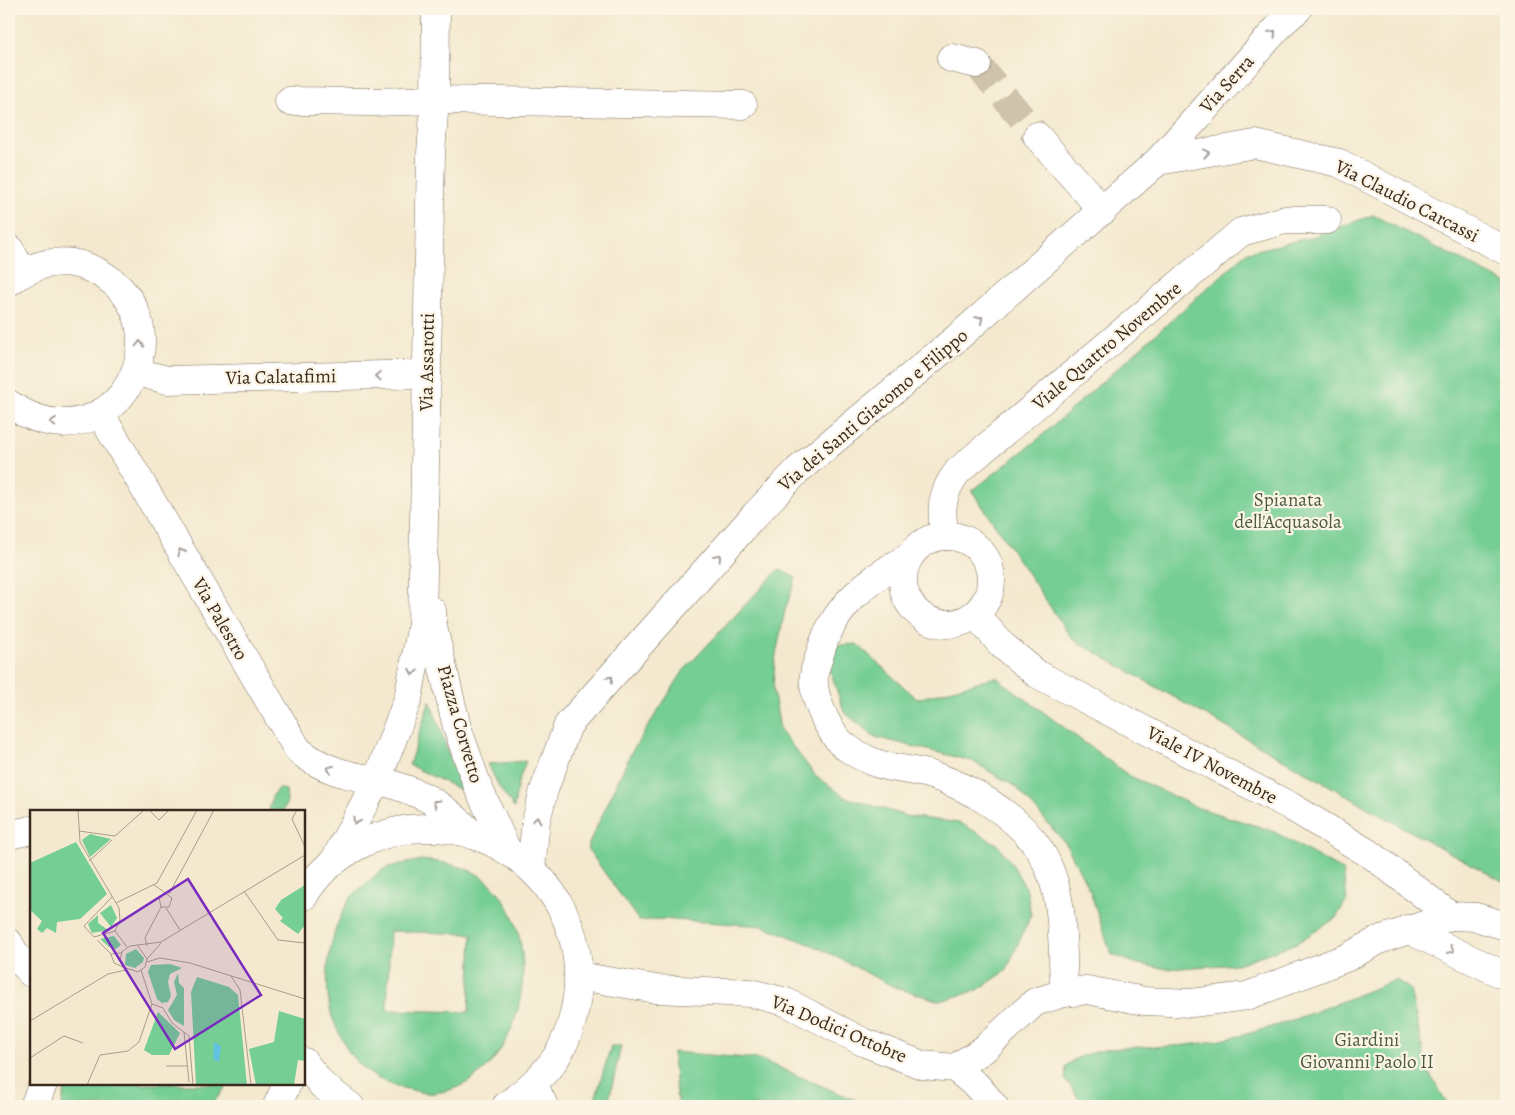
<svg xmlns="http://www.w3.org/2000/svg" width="1515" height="1115" viewBox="0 0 1515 1115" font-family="Alegreya,serif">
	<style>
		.green { fill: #75ce94; stroke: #587c59; fill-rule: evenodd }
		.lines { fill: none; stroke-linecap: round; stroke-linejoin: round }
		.minor-tunnel { stroke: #cfc3ac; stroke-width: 28; stroke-dasharray: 28 14; stroke-linecap: butt }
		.minor-casing { stroke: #7c6d5c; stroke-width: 29 }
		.major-casing { stroke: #7c6d5c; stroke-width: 29 }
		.minor { stroke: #fff; stroke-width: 28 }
		.major { stroke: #fff; stroke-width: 28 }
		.oneway { stroke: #a79f9a }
		.labels { text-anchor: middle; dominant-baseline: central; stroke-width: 4.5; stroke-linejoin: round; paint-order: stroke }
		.street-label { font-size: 19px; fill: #3b2a1e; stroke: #fcf5e5 }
		.park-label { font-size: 19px; fill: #4c5b41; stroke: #fcf5e5 }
		.inset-road { fill: none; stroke: #aa9d88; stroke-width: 1 }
		.view { fill: #7b2cbf; fill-opacity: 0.15; stroke: #7b2cbf; stroke-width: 2.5 }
		.inset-edge { fill: none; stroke: #3b2a1e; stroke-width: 2.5 }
	</style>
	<rect width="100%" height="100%" fill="#fcf5e5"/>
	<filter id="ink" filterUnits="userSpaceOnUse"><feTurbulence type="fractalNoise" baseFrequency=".02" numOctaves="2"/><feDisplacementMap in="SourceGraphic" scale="10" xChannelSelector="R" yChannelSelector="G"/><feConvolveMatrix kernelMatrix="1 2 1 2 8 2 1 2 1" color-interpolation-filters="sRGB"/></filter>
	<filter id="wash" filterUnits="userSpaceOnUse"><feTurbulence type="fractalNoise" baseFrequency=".0096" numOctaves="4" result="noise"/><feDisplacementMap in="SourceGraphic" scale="20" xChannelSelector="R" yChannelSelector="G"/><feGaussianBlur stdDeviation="1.12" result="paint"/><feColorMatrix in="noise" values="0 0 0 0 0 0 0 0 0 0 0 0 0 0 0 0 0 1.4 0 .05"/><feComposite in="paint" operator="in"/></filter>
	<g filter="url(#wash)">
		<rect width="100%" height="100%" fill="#f4e9cf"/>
		<g class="green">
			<path d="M1373,215l133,68v600l-115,-62 -319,-182 -100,-148 66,-52 210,-187 64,-15z"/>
			<path d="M779,569l17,9 -11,32 -10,50 -2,28 7,42 35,45 30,22 61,19 54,7 37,21 17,23 13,24 4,24 -25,56 -28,19 -38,11 -46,-14 -77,-40 -54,-21 -102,-7 -22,2 -52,-73 44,-95 53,-83z"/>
			<path d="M857,644l60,55 79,-22 132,98 68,32 77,24 70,40 4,29 -11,18 -39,25 -60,21 -70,5 -30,-5 -26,-10 -21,-63 -24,-47 -50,-57 -44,-26 -97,-24 -31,-25 -22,-66z"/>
			<path d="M430,700l31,90 -52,-25z"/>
			<path d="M526,761l-8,22 -4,25 -15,-21 -11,-23z"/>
			<path d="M278,788l8,2 1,12 -4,9h-14l3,-14z"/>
			<path d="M421,860c21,2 43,5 61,17 71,50 46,207 -48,216 -8,1 -18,-2 -26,-4 -25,-4 -51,-20 -63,-44 -3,-7 -8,-15 -11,-23 -14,-36 -5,-92 16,-123 4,-6 11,-11 17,-16 5,-4 11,-11 17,-14 11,-5 25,-6 37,-9zM390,931l82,3 -3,78 -82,-2z"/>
			<path d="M1396,980l14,9 17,81 22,36h-365l-19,-27 1,-13c24,-24 87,-17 120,-21 74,-7 141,-39 210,-65z"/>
			<path d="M611,1046h10l-12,54 -3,6h-13z"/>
			<path d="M673,1052l86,7 110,47h-189l-4,-10z"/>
			<path d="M66,1084h162l-17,22h-149z"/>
		</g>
	</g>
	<g filter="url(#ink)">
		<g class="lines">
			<path class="minor-tunnel" d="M977,64l60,72"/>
			<g class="minor-casing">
				<g id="minor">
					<path d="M951,58l26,6"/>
					<path d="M289,101l85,1 61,-2 308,5"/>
					<path d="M1037,136l66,75"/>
					<path d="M1158,161l97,-17 84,19 167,88"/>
					<path d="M9,248l13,23"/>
					<path d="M9,282c22,-17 51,-26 78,-15 112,45 32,211 -78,137"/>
					<path d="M136,372l31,8 260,-6"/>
					<path d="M100,413l198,337c23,19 49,26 79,30"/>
					<path d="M945,536c-5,-27 -4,-43 13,-65l283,-239 44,-12h42"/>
					<circle cx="947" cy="580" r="44"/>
					<path d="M909,557c-41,22 -77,51 -89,97 -2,7 -6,15 -6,22 -2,20 13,51 26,66 7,7 23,16 33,20 17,7 37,7 55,12 40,12 88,40 111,75 27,41 23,97 25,144"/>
					<path d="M975,614l27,31 35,29 253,132 83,50 78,60"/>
					<path d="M9,835l22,-5"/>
					<path d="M1407,929l99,47"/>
					<path d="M9,943l6,11 16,19"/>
					<path d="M955,1068l28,-18 52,-48 29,-9 23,-3 57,11 48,2 55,-7 101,-39 31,-17 72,-24 25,1 30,9"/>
					<path d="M534,1085l10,21"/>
					<path d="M34,1106l9,-22"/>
				</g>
			</g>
			<g class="major-casing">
				<g id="major">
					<path d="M432,611v12l25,104 21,60 29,63"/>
					<path d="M377,780c44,12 64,22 96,55"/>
					<path d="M334,861l43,-81 31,-81 14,-75 9,-471 4,-53 1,-91"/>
					<path d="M531,868l5,-47 8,-31 24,-65 187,-210 43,-45 159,-132 201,-177 125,-139 15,-13"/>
					<path d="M304,896c13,-24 37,-42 61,-54 101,-47 218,30 213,142 -1,24 -8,51 -21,72 -14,21 -32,35 -51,50"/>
					<path d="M578,976l78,13 95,4 35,9 77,40 59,23 33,3 22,18 17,20"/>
					<path d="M304,1062l18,23 28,21"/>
					<path d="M277,1106l10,-22"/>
				</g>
			</g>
			<use href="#minor" class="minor"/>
			<use href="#major" class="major"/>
		</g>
		<defs><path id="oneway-chevron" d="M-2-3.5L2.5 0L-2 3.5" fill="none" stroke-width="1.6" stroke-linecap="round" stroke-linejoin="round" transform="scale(1.25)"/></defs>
		<g class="oneway">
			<use href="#oneway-chevron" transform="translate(1273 33) rotate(-48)"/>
			<use href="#oneway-chevron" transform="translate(1206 153) rotate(-10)"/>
			<use href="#oneway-chevron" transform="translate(980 319) rotate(-41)"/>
			<use href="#oneway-chevron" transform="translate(140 344) rotate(-89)"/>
			<use href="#oneway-chevron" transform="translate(378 376) rotate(179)"/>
			<use href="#oneway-chevron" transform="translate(53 422) rotate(-175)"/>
			<use href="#oneway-chevron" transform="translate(181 552) rotate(-120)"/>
			<use href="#oneway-chevron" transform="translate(718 557) rotate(-49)"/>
			<use href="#oneway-chevron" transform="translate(413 672) rotate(101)"/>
			<use href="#oneway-chevron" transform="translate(610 679) rotate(-48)"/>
			<use href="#oneway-chevron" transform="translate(330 769) rotate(-159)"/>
			<use href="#oneway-chevron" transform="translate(436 803) rotate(-148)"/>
			<use href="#oneway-chevron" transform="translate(537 820) rotate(-79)"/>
			<use href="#oneway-chevron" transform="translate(356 821) rotate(118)"/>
			<use href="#oneway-chevron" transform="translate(1451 950) rotate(25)"/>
		</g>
	</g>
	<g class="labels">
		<g class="street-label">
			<text transform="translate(1227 84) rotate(-48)">Via Serra</text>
			<text transform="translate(1407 201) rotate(27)">Via Claudio Carcassi</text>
			<text transform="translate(1107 346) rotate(-40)">Viale Quattro Novembre</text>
			<text transform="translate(427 362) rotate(-89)">Via Assarotti</text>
			<text transform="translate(281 377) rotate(-1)">Via Calatafimi</text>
			<text transform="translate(873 410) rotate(-40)">Via dei Santi Giacomo e Filippo</text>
			<text transform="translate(220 619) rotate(60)">Via Palestro</text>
			<text transform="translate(460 724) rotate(74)">Piazza Corvetto</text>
			<text transform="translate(1212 765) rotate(28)">Viale IV Novembre</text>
			<text transform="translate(839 1029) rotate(23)">Via Dodici Ottobre</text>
		</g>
		<g class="park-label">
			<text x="1288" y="500">Spianata<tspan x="1288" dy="22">dell'Acquasola</tspan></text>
			<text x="1367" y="1040">Giardini<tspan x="1367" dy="22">Giovanni Paolo II</tspan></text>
		</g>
	</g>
	<g transform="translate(30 810)">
		<rect width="275" height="275" fill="#f4e9cf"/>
		<path d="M60,24l21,5 -21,18 -8,-17zM46,32l31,52 -27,25 -23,3 -1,11 -9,-5 -5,5 -5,-4 5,-8 -12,-11v-47zM275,75v40l-7,9 -18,-13 3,-3 -8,-9 6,-9zM81,95l6,13 -6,9 -11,-14zM68,105v8l10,7 -16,3 -4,-9zM84,126l7,9 -5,4 -7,-2 -9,-8zM106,139l8,9 -1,4 -8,6 -10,-3 1,-11zM140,154l12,4 -12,6 -2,8 3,14 -3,6 -6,1 -5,-4 -9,-27 3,-7zM148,163l1,10 5,5v38l-10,-6 -6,-10 9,-15 -3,-13zM167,167l32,10 9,8 9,90h-51l-5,-93zM249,201l26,8v42l-7,-1 -4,25h-38l-7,-36 25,-7zM128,202l22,21 -11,22h-17l-8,-5z" fill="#75ce94"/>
		<path d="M184,232l7,4 -2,16 -6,-3z" fill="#63c2e1"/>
		<path class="inset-road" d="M48,0l2,32 39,66 1,12 -5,11 12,16M119,0l10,10 10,-10M267,0l-5,9 13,28M49,21l36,5 29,-26M59,51l23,-21M123,74l19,14 -3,9h-8M214,81l34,49 27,3M139,84l45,-84M82,87l-28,29 10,11 21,-6M86,93l41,-20 40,-73M131,97l-2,-10 7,-4M136,98l14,22M67,130l14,14 3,9 9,4M117,136l-2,-8 16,-31M92,142l-2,8 3,7 15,5 7,-5 2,-8 -9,-13M81,144l9,-1 10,-7 31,-4 144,-87M117,149l14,-16M117,152l13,-4 30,5 115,36M201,166l9,14 11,95M122,194l11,4 9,15 17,13 4,49M0,211l78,-47 18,-4M154,222l5,50M0,248l34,-22 19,7M136,256h22M57,275l13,-30 28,-4 11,-9 13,-38 -11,-34"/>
		<path class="view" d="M158,69l73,116 -86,54 -72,-116z"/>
		<rect width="275" height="275" class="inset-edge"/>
	</g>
	<rect width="1515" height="1115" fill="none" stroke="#fcf5e5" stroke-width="30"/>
</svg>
